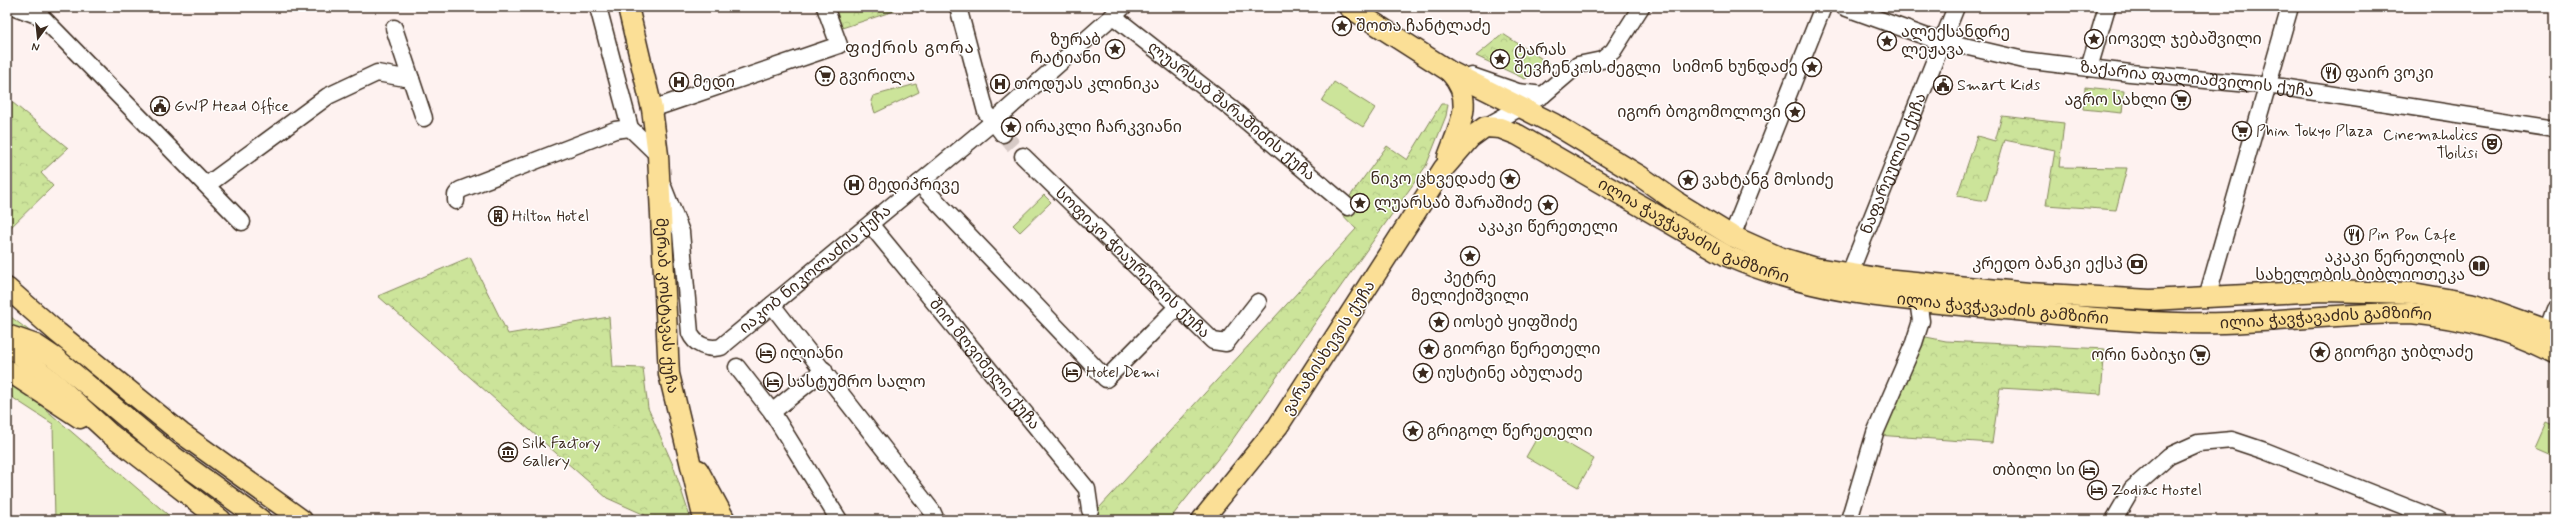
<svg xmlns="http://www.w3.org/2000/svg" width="2562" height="527" viewBox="0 0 2562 527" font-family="Mynerve,'Noto Sans Georgian',sans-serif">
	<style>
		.grass { fill: #cce49a; stroke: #84875c }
		.forest { fill: url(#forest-crowns); stroke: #84875c }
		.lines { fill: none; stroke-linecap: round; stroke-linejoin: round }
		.minor-tunnel { stroke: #d7cac6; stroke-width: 16; stroke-dasharray: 16 8; stroke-linecap: butt }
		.minor-casing { stroke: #3b2a1e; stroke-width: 19 }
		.major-casing { stroke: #3b2a1e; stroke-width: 23 }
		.minor { stroke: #fff; stroke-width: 16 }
		.major { stroke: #fbdf96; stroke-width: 20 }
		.labels { text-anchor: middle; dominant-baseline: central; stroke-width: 3; stroke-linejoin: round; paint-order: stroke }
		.poi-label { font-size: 16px; fill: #3b2a1e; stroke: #fff; text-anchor: start }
		.street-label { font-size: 16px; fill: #3b2a1e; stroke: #fff }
		.neighbourhood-label { font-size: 17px; letter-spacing: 1px; fill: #3b2a1e; stroke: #fff }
	</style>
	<defs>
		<pattern id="forest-crowns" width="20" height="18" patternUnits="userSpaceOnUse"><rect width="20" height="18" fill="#cce49a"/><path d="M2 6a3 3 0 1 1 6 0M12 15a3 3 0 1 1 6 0" fill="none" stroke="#b0c484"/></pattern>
	</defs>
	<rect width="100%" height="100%" fill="#fef2f0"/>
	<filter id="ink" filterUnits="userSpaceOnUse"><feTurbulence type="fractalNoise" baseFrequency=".025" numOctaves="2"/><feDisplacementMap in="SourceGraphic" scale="8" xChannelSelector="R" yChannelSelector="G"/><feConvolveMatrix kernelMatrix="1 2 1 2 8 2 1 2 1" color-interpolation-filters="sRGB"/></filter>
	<g filter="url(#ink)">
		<g class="grass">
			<path d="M1334,82l41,26 -12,19 -41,-26z"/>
			<path d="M916,84l3,8 -44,21 -4,-12 2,-5z"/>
			<path d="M2085,87l39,4 -2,22 -39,-4z"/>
			<path d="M1044,195l7,7 -31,30 -7,-7z"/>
			<path d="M7,314l33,25 -33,-14z"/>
			<path d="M7,380l16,10 151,130h-119l-2,-96 -46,-30z"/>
			<path d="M2546,424l9,4v19l-4,9 -16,-7z"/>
			<path d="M1542,429l52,30 -16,28 -52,-30z"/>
		</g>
		<g class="forest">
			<path d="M835,7h58l1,4 -52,17z"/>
			<path d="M1503,34l47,30 -25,15 -49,-23z"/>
			<path d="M7,98l61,50 -27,25 12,13 -46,45z"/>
			<path d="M1441,104h7l-2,12 -20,50 -198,280 -59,74h-81l268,-291 -17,-18 48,-65 20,14z"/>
			<path d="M2002,116l62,7 -5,44 68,1 -11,42 -70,-5 9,-55 -51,-10 -18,61 -29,-5 20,-60 18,5z"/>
			<path d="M470,257l38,77 101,-17 4,50 30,1 5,40 25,57 18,55h-43l-3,-5 -38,-17 -229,-202z"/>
			<path d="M1921,336l25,5 159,8 -4,45 -101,-6 -8,55 -116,-8z"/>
		</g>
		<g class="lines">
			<path class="minor-tunnel" d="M1003,134l20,22"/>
			<g class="minor-casing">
				<g id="minor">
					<path d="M15,7l27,10 200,205"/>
					<path d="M598,7l32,121 28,27"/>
					<path d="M958,7l28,105 17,22"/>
					<path id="s1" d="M1844,7l86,31 94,22 106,13 152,14 273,42"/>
					<path id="s2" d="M1113,16l119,93 116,98"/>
					<path d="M394,28l30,90"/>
					<path d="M2089,68l18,-61"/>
					<path d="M1472,76l46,16 25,3"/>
					<path d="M652,109l187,-64 -14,-38"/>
					<path d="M1485,127l58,-32 35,-30 24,-5 11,-9 28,-44"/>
					<path id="s3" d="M1023,156l190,185 13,2 32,-41"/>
					<path d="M919,183l187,196 72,-73"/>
					<path id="s4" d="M662,184l19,48 9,101c5,12 18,17 31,14l272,-225 130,-115"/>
					<path d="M207,185l121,-89 49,-23 34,6"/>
					<path d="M456,201v-6l4,-5 155,-60 15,-2"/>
					<path id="s5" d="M870,224l217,265 3,21"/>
					<path d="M1732,236l91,-229"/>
					<path id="s6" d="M1849,275l107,-268"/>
					<path d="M2207,297l83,-290"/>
					<path d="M772,305l160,206 4,9"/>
					<path d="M2543,341l12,-32"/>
					<path d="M737,367l35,45 67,108"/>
					<path d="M772,412l52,-42"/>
					<path d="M1849,520l26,-87 39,-90 7,-22 -3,-20"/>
					<path d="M2114,520l18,-31 37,-33 29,-13 34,-3 33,11 174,69"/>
				</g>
			</g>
			<g class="major-casing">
				<g id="major">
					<path id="s7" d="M628,7l24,102 6,46 11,219 35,146"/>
					<path d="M1349,7l100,64 105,53 86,52 38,27 54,33 47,21 37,11 68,11 145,14 121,7 173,-9 90,2 62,11 80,29"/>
					<path d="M1448,157c11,-31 28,-57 2,-85"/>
					<path d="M7,288l51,45 123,100 121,87"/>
					<path d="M7,335l29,10 18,12 112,94 95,69"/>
					<path d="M7,344l51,42 52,48 111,86"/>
					<path d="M7,370l73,48"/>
					<path d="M698,470l27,50"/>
					<path id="s8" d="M1202,520l76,-94 166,-258 26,-30 15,-11 15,1 18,7 209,121c93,40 179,44 278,53 73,7 146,16 219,14 62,-2 124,-10 187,-10 49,5 100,17 144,40"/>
				</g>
			</g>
			<use href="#minor" class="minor"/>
			<use href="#major" class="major"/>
		</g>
	</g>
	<defs>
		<g id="sight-ring" transform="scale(1)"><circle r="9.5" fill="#fff" stroke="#3b2a1e" stroke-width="1.5"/><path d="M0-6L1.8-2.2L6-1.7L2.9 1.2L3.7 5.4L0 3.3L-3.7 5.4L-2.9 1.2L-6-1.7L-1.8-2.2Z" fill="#3b2a1e"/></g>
		<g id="restaurant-ring" transform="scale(1)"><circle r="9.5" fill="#fff" stroke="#3b2a1e" stroke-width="1.5"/><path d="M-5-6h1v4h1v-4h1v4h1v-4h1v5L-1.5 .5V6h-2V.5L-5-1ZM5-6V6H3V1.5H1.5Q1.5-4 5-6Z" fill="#3b2a1e"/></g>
		<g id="supermarket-ring" transform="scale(1)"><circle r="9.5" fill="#fff" stroke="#3b2a1e" stroke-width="1.5"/><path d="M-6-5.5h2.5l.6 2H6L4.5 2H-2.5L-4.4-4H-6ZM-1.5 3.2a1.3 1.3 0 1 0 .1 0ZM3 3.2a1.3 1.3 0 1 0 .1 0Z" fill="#3b2a1e"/></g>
		<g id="hospital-ring" transform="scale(1)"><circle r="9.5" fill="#fff" stroke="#3b2a1e" stroke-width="1.5"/><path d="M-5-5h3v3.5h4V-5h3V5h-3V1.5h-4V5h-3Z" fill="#3b2a1e"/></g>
		<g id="civic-ring" transform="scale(1)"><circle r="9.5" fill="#fff" stroke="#3b2a1e" stroke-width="1.5"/><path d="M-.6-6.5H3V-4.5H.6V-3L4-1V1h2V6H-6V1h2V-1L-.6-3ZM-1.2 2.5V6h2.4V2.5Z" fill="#3b2a1e"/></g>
		<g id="theatre-ring" transform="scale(1)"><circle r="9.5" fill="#fff" stroke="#3b2a1e" stroke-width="1.5"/><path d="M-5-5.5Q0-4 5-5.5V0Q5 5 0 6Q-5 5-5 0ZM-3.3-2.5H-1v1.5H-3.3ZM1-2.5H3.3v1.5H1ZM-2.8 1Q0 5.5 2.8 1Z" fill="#3b2a1e"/></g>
		<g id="building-ring" transform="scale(1)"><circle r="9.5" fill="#fff" stroke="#3b2a1e" stroke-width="1.5"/><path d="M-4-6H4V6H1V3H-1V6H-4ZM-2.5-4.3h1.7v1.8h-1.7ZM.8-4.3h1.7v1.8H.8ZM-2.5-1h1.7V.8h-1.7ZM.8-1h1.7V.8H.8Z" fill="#3b2a1e"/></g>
		<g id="bank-ring" transform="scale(1)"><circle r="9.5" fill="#fff" stroke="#3b2a1e" stroke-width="1.5"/><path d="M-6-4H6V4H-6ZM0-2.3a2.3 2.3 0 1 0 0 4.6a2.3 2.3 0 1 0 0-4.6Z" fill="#3b2a1e"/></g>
		<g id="library-ring" transform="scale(1)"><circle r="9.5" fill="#fff" stroke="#3b2a1e" stroke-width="1.5"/><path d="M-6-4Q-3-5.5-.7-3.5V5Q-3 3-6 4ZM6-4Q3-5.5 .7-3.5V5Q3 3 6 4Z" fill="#3b2a1e"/></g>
		<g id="hotel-ring" transform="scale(1)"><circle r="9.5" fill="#fff" stroke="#3b2a1e" stroke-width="1.5"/><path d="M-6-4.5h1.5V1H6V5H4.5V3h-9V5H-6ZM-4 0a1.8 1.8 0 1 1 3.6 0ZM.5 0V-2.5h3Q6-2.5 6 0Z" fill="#3b2a1e"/></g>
		<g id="museum-ring" transform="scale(1)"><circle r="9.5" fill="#fff" stroke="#3b2a1e" stroke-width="1.5"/><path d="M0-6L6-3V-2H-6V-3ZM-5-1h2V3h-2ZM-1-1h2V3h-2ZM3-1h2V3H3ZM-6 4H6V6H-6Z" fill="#3b2a1e"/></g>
	</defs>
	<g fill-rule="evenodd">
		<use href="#sight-ring" x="1342" y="26"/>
		<use href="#sight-ring" x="2094" y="39"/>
		<use href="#sight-ring" x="1887" y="41"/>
		<use href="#sight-ring" x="1115" y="49"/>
		<use href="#sight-ring" x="1500" y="59"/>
		<use href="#sight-ring" x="1812" y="67"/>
		<use href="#restaurant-ring" x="2331" y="73"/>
		<use href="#supermarket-ring" x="825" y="76"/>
		<use href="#hospital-ring" x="679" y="82"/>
		<use href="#hospital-ring" x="1000" y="84"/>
		<use href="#civic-ring" x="1943" y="85"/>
		<use href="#supermarket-ring" x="2181" y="100"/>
		<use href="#civic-ring" x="160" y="106"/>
		<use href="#sight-ring" x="1795" y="112"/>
		<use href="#sight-ring" x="1011" y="127"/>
		<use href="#supermarket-ring" x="2242" y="131"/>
		<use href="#theatre-ring" x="2492" y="144"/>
		<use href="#sight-ring" x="1510" y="179"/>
		<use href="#sight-ring" x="1688" y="180"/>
		<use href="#hospital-ring" x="854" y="185"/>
		<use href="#sight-ring" x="1360" y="203"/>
		<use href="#sight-ring" x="1548" y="205"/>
		<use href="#building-ring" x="498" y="216"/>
		<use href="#restaurant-ring" x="2354" y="235"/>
		<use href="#sight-ring" x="1470" y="256"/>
		<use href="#bank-ring" x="2137" y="264"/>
		<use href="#library-ring" x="2479" y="266"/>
		<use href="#sight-ring" x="1439" y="322"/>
		<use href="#sight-ring" x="1429" y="349"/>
		<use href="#sight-ring" x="2320" y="352"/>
		<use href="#hotel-ring" x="766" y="353"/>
		<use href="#supermarket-ring" x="2200" y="355"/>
		<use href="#hotel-ring" x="1072" y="372"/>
		<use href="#sight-ring" x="1423" y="373"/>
		<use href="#hotel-ring" x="773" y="382"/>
		<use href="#sight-ring" x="1413" y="431"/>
		<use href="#museum-ring" x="508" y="452"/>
		<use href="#hotel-ring" x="2089" y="470"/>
		<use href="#hotel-ring" x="2097" y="490"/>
	</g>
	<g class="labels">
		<g class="poi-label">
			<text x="1356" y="26">შოთა ჩანტლაძე</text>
			<text x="1901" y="32">ალექსანდრე<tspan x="1901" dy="18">ლეჟავა</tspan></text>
			<text x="2108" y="39">იოველ ჯებაშვილი</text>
			<text x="1101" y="40" text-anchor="end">ზურაბ<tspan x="1101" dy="18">რატიანი</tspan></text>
			<text x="1514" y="50">ტარას<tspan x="1514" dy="18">შევჩენკოს ძეგლი</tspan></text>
			<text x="1798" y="67" text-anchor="end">სიმონ ხუნდაძე</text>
			<text x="2345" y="73">ფაირ ვოკი</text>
			<text x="839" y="76">გვირილა</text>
			<text x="693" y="82">მედი</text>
			<text x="1014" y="84">თოდუას კლინიკა</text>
			<text x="1957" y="85">Smart Kids</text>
			<text x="2167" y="100" text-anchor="end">აგრო სახლი</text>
			<text x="174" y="106">GWP Head Office</text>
			<text x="1781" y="112" text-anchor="end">იგორ ბოგომოლოვი</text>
			<text x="1025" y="127">ირაკლი ჩარკვიანი</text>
			<text x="2256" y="131">Phin Tokyo Plaza</text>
			<text x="2478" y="135" text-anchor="end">Cinemaholics<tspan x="2478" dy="18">Tbilisi</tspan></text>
			<text x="1496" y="179" text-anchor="end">ნიკო ცხვედაძე</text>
			<text x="1702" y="180">ვახტანგ მოსიძე</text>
			<text x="868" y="185">მედიპრივე</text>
			<text x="1374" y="203">ლუარსაბ შარაშიძე</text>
			<text x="512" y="216">Hilton Hotel</text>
			<text x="1548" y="227" text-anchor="middle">აკაკი წერეთელი</text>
			<text x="2368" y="235">Pin Pon Cafe</text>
			<text x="2465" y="257" text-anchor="end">აკაკი წერეთლის<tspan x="2465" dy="18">სახელობის ბიბლიოთეკა</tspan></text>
			<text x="2123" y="264" text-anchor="end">კრედო ბანკი ექსპ</text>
			<text x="1470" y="278" text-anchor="middle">პეტრე<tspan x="1470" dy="18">მელიქიშვილი</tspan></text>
			<text x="1453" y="322">იოსებ ყიფშიძე</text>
			<text x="1443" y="349">გიორგი წერეთელი</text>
			<text x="2334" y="352">გიორგი ჯიბლაძე</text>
			<text x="780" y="353">ილიანი</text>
			<text x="2186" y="355" text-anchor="end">ორი ნაბიჯი</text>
			<text x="1086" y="372">Hotel Demi</text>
			<text x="1437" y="373">იუსტინე აბულაძე</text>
			<text x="787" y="382">სასტუმრო სალო</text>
			<text x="1427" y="431">გრიგოლ წერეთელი</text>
			<text x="522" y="443">Silk Factory<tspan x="522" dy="18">Gallery</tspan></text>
			<text x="2075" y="470" text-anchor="end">თბილი სი</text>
			<text x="2111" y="490">Zodiac Hostel</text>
		</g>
		<g class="street-label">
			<text stroke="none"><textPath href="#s1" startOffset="362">ზაქარია ფალიაშვილის ქუჩა</textPath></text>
			<text stroke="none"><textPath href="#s2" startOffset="152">ლუარსაბ შარაშიძის ქუჩა</textPath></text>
			<text stroke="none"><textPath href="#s6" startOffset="120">ნაფარეულის ქუჩა</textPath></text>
			<text stroke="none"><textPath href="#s8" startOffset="721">ილია ჭავჭავაძის გამზირი</textPath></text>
			<text stroke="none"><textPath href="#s3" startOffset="153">სოფიკო ჭიაურელის ქუჩა</textPath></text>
			<text stroke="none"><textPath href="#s4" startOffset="312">იაკობ ნიკოლაძის ქუჩა</textPath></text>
			<text stroke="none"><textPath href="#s7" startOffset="302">მერაბ კოსტავას ქუჩა</textPath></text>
			<text stroke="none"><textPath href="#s8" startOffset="1044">ილია ჭავჭავაძის გამზირი</textPath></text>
			<text stroke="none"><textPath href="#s8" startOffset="1368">ილია ჭავჭავაძის გამზირი</textPath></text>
			<text transform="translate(1329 348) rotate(-57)">ვარაზისხევის ქუჩა</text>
			<text stroke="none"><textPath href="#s5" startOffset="181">შიო მღვიმელი ქუჩა</textPath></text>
		</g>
		<g class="neighbourhood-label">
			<text x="910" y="48">ფიქრის გორა</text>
		</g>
	</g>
	<rect width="2562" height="527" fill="none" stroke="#fff" stroke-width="24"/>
	<rect x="12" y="12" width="2538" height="503" fill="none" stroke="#3b2a1e" stroke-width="1.5" filter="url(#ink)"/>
	<g transform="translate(38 38) rotate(195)" stroke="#ffffff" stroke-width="3" paint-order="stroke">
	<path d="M0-3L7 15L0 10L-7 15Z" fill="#3b2a1e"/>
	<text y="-6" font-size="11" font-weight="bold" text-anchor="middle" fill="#3b2a1e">N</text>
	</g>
</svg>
